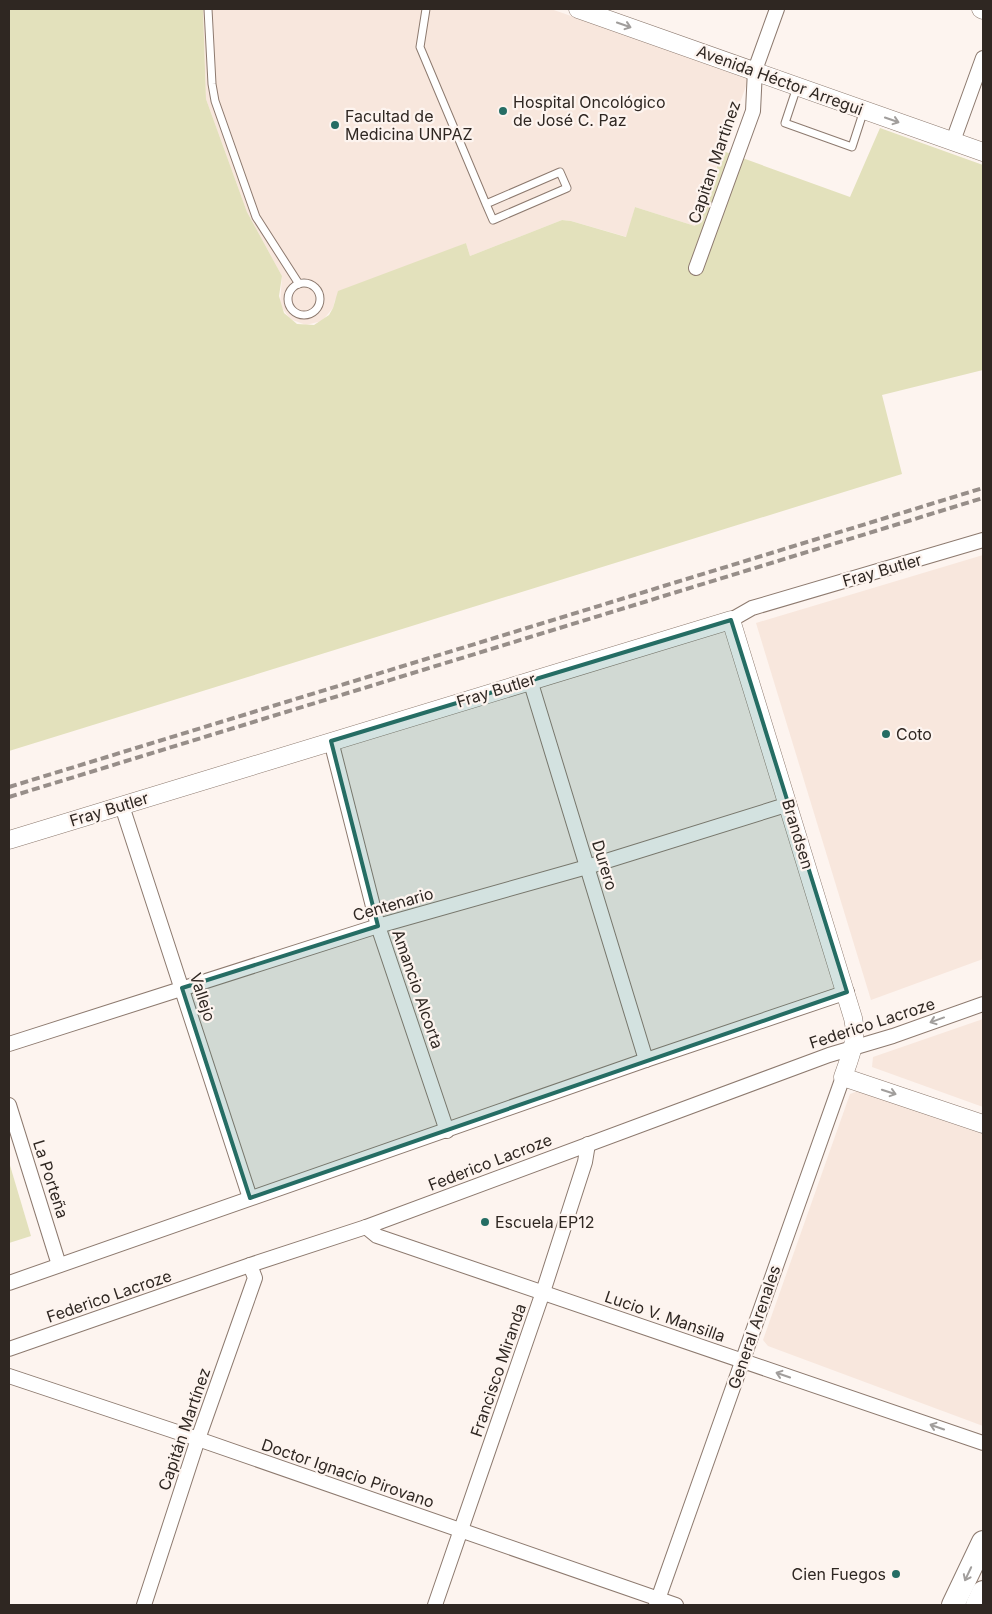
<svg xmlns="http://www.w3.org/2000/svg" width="992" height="1614" viewBox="0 0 992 1614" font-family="Inter,sans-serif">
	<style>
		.built { fill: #f8e7dd }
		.green { fill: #e3e1bc }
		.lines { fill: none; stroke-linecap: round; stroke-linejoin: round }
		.service-casing { stroke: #8d7a6f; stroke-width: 9 }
		.minor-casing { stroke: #8d7a6f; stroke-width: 16 }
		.tertiary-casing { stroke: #8d7a6f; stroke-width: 19 }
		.primary-casing { stroke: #8d7a6f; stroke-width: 24 }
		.service { stroke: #fff; stroke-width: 7 }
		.minor { stroke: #fff; stroke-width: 14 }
		.tertiary { stroke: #fff; stroke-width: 18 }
		.primary { stroke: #fff; stroke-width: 22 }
		.rail { stroke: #978e89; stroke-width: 4; stroke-dasharray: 8 4; stroke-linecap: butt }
		.oneway { stroke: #a19e9c }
		.marked { fill: #256d64; fill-opacity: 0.2; stroke: #256d64; stroke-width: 4; stroke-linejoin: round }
		.poi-dot { fill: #256d64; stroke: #fdf4ef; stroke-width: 2 }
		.labels { text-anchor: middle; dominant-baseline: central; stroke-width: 4.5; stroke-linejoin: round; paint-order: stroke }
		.street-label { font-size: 16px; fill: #2f2722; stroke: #fdf4ef }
		.poi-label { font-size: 16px; fill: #2f2722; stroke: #fdf4ef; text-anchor: start }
	</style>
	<rect width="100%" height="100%" fill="#fdf4ef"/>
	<g class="built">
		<path d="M203,9h348l198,69 -54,148 -60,-19 -8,30 -56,-16 -9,-1 -92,36 -4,-13 -131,57 -2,8 -11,13 -16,4 -16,-6 -10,-14 2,-29 -35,-64 -41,-113z"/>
		<path d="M983,555v404l-112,41 -115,-377z"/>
		<path d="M983,1019v88l-111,-40 1,-10z"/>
		<path d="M858,1091l125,43v292l-215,-80 -5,-6 87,-246z"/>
	</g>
	<g class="green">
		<path d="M9,9h194l3,90 41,113 35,64 -3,20 5,17 13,11 17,1 15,-10 4,-7 5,-17 128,-48 4,13 92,-36 9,1 55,16 9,-30 60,19 28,-75 127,46 30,-69 103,37v205l-101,25 20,79 -893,277z"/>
		<path d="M9,1162l22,74 -22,7z"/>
	</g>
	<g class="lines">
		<g class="service-casing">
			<g id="service">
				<path d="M208,9l4,75 3,17 41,116 43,67"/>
				<path d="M426,9l-6,38 66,157 7,16 74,-32 -7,-16 -74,32"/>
				<path d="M797,87l-12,36 67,24 12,-37"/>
				<circle cx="304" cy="299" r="16"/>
			</g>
		</g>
		<g class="minor-casing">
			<g id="minor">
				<path d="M953,141l30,-83"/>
				<path d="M696,268l57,-157 2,-41 22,-61"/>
				<path d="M731,620l21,-12 231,-68"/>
				<path d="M530,680l116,380"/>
				<path d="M331,741l47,185 69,205"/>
				<path d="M122,806l128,392"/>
				<path d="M9,1044l369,-118 209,-59 202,-63"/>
				<path d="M9,1105l50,160"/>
				<path d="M366,1227l11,9 606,207"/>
				<path d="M9,1283l637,-223 201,-68"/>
				<path d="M9,1349l241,-84 116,-38 463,-172 64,-19 90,-32"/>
				<path d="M9,1376l189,63 478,166"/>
				<path d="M144,1605l54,-166 57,-161 -5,-13"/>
				<path d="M435,1605l108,-313 42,-130 3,-18"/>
				<path d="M656,1605l187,-528"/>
			</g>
		</g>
		<g class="tertiary-casing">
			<g id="tertiary">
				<path d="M578,9l405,143"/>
				<path d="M981,9l2,1"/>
				<path d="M9,840l722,-220 122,398c5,21 -3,39 -10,59l140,47"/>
			</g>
		</g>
		<g class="primary-casing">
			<g id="primary">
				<path d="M953,1605l30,-63"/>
				<path d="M977,1605l6,-13"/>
			</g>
		</g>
		<use href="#service" class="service"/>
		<use href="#minor" class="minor"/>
		<use href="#tertiary" class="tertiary"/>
		<use href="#primary" class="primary"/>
		<g class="rail">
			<path d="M9,787l974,-299"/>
			<path d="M9,797l974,-299"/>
		</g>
	</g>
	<defs><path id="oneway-shaft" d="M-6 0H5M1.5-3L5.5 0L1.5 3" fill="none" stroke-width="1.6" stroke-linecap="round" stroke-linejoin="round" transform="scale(1.25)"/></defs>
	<g class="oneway">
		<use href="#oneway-shaft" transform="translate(624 25) rotate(19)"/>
		<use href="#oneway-shaft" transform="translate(892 120) rotate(19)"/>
		<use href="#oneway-shaft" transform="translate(937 1020) rotate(160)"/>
		<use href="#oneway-shaft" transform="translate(889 1092) rotate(18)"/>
		<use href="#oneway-shaft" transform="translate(783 1375) rotate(-161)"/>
		<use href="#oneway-shaft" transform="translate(937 1427) rotate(-161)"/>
		<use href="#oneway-shaft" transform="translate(968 1574) rotate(115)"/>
	</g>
	<path class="marked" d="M731,620l116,372 -597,206 -68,-210 196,-62 -47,-185z"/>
	<g class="poi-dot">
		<circle cx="503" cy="111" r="5"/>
		<circle cx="335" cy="125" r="5"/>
		<circle cx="886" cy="734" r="5"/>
		<circle cx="485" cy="1222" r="5"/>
		<circle cx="896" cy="1574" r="5"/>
	</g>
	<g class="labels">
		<g class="street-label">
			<text transform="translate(780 80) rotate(20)">Avenida Héctor Arregui</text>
			<text transform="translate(714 162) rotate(-71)">Capitan Martinez</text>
			<text transform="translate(882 570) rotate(-16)">Fray Butler</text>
			<text transform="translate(496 690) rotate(-17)">Fray Butler</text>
			<text transform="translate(109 809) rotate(-17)">Fray Butler</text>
			<text transform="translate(798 834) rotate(73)">Brandsen</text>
			<text transform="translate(605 865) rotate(73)">Durero</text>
			<text transform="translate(393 904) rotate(-16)">Centenario</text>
			<text transform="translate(418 989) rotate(71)">Amancio Alcorta</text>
			<text transform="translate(203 997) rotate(72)">Vallejo</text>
			<text transform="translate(872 1023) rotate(-18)">Federico Lacroze</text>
			<text transform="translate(490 1162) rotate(-21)">Federico Lacroze</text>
			<text transform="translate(51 1179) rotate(72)">La Porteña</text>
			<text transform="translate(109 1296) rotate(-19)">Federico Lacroze</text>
			<text transform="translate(665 1316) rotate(19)">Lucio V. Mansilla</text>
			<text transform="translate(754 1327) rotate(-71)">General Arenales</text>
			<text transform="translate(498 1370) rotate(-71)">Francisco Miranda</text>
			<text transform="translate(184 1429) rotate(-71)">Capitán Martínez</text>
			<text transform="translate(348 1473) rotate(19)">Doctor Ignacio Pirovano</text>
		</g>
		<g class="poi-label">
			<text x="513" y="102">Hospital Oncológico<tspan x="513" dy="18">de José C. Paz</tspan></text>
			<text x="345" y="116">Facultad de<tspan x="345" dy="18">Medicina UNPAZ</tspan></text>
			<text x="896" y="734">Coto</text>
			<text x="495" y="1222">Escuela EP12</text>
			<text x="886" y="1574" text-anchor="end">Cien Fuegos</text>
		</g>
	</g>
	<rect width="992" height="1614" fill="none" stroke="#2f2722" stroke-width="20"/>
</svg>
